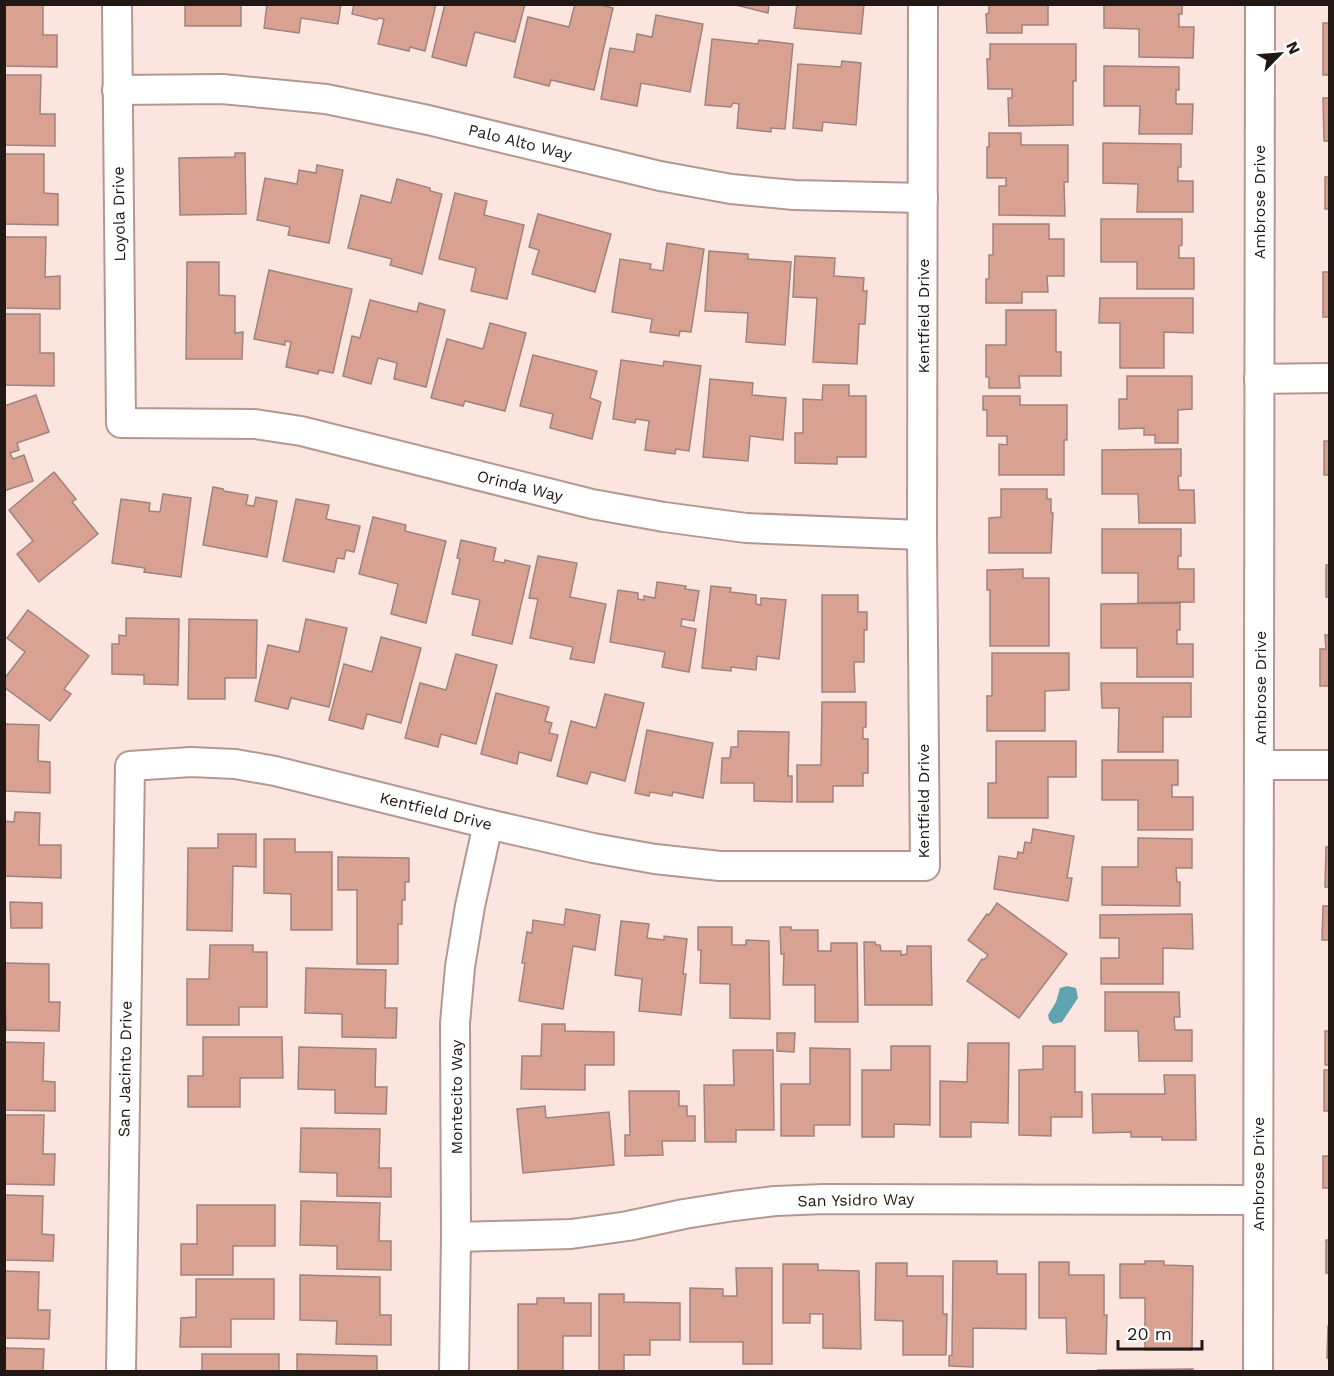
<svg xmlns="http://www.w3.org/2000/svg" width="1334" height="1376" viewBox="0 0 1334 1376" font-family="'Work Sans',sans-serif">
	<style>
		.water { fill: #61a4b1 }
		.building { fill: #d9a192; stroke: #9e847d; stroke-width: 1.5 }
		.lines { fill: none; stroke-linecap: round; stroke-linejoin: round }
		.minor-casing { stroke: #b39891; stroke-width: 32 }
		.minor { stroke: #fff; stroke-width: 28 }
		.labels { text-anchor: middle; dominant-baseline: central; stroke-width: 6; stroke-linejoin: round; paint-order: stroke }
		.street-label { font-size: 16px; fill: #211714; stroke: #fff }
	</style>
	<rect width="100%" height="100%" fill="#fce5de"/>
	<path class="water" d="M1067,986l9,2 2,10 -16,24 -9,2 -4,-4 -1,-5 8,-13 4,-14z"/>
	<g class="building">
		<path d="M4,4h39v31h14v32l-53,-1z"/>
		<rect x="185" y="4" width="56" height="22"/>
		<path d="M267,4h74l-3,20 -37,-6 -2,15 -35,-5z"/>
		<path d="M354,4h82l-11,47 -15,-4 -1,4 -31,-7 6,-25 -6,-1 -1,2 -25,-6z"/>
		<path d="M445,4h80l-10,38 -40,-10 -9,34 -34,-9z"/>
		<path d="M575,4h23l15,4 -19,82 -43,-10 -2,6 -35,-9 14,-60 41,10z"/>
		<path d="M732,4h37l-1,9z"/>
		<path d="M797,4h67l-3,30 -67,-6z"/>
		<path d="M989,4h59v21h-26v8h-35l-1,-19 3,-1z"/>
		<path d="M1104,4h78v10h-3v13h15l-1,31 -54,-1v-28l-35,-1z"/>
		<path d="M656,15l47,9 -13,68 -49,-9 -4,23 -36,-7 9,-51 24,4 3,-18 15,3z"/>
		<rect x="1323" y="23" width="7" height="52"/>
		<path d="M712,39l46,5 1,-4 34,4 -8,85 -14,-1v4l-34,-4 2,-24 -6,-1 -2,4 -26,-2z"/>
		<path d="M990,44h86v37h-3v44l-64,1 -1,-28h4v-9h-24l-1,-30h3z"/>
		<path d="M842,61l19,2 -5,62 -33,-3 -1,9 -29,-3 5,-64 43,3z"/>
		<path d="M1104,66l75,1v23h-3v14h17l-1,30h-53l1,-28h-36z"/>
		<path d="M4,75h37l-1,39h15v32l-51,-1z"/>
		<path d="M1323,98h7v43h-6z"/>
		<path d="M989,133h32v12h47v37h-4l1,34 -66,-1v-29h7v-8h-19v-31h2z"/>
		<path d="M1103,143l78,1v23h-3v14h15v31h-56l1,-28 -35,-1z"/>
		<path d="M235,153h10l1,61 -66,1 -1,-57 56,-1z"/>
		<path d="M4,154h40v39l14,1v31l-54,-1z"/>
		<path d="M317,165l26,5 -14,73 -41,-8 2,-8 -33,-7 8,-42 32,6 2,-14 17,3z"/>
		<rect x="1325" y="177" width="5" height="32"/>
		<path d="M397,179l33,9v3l12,3 -20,80 -32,-9 2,-6 -44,-11 13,-53 30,8z"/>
		<path d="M455,193l32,8 -3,14 40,10 -17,74 -36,-8 5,-23 -37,-9z"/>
		<path d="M538,214l73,20 -16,58 -63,-18 7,-24 -10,-3z"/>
		<path d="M1101,219h81v26l-3,1v12h15v31h-57v-27h-36z"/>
		<path d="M993,224h56v15h15v37h-17l1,16h-26v11h-36v-24h3v-24h4z"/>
		<path d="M4,237h42l-1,40 15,-1v33l-56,-1z"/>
		<path d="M667,243l37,6 -13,83 -11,-1 -1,5 -29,-4 2,-13 -40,-7 8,-53 31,5 -1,5 13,2z"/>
		<path d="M709,251l39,3v5l43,3 -6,83 -39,-3 2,-29 -43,-2z"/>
		<path d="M795,256l40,2 -1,18 30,2 -1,13h4l-2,33h-6l-2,40 -44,-2 4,-64 -24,-1z"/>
		<path d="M187,262h32v33l16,1v37l8,-1 -1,27h-56z"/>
		<path d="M269,270l83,19 -19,84 -14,-3 -1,4 -32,-7 5,-25 -6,-1v4l-31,-6z"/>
		<rect x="1323" y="272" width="7" height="45"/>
		<path d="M1100,298h93v35l-29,-1v36h-44v-45h-21z"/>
		<path d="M370,300l47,12 2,-9 26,7 -19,77 -32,-8 3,-16 -19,-5 -7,26 -28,-8 9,-40 8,2z"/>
		<path d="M1006,310h50v42h5v24h-42l1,12h-31v-11h-3v-32h20z"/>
		<path d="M4,314h36v39h14v33l-50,-1z"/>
		<path d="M490,323l36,10 -21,78 -40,-10 -2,5 -32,-8 16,-59 36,10z"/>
		<path d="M533,355l64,16 -7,27 11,4 -9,37 -42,-11 3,-14 -33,-8z"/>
		<path d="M621,360l42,6 1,-5 37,5 -12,85 -13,-2 -1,5 -30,-4 4,-29 -13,-2 -1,4 -22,-4z"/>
		<path d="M1127,376h65v33l-14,1v33h-23v-8h-11v-7l-25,1v-30h8z"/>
		<path d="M710,379l43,4 -1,12 34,3 -3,42 -33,-4 -2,25 -45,-4z"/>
		<path d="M823,385h26v11h17v61h-29v7l-42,-1v-30h8v-34l19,1z"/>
		<path d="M36,395l13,37 -32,11 2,7 -9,3 3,6 11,-4 9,26 -29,10v-85z"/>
		<path d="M983,396h37v9h47v35h-3v35h-65v-31l8,1v-9h-20v-26h-4z"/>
		<rect x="1324" y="441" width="6" height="34"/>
		<path d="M1181,449v27h-3l1,14h15l1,33h-56l-1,-29h-36v-44z"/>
		<path d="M54,472l22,27 -4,3 26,32 -59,48 -22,-28 16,-13 -24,-31z"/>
		<path d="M213,487l10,2 1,2 24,4 -2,10 8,1 2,-9 21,4 -10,56 -64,-12z"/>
		<path d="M1001,489h46v10h4v14h2l-2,40h-62v-35l12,-1z"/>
		<path d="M163,494l28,4 -10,79 -37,-5 1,-4 -33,-5 9,-64 29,4 -1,8 11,1z"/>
		<path d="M296,499l33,6 -3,14 34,7 -6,26 -8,-2 -2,9 -7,-1 -3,14 -51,-11z"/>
		<path d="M373,517l33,8 -1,6 41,10 -20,82 -35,-9 7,-30 -39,-10z"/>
		<path d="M1102,529h79v27h-3v13h16v33l-56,1v-30h-36z"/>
		<path d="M461,540l35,8 -3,13 11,2 1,-3 25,6 -18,78 -40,-9 8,-35 -28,-6 8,-35 -3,-1z"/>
		<path d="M538,556l39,7 -7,34 36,7 -12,59 -24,-4 3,-12 -43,-9 8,-39 -9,-1z"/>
		<rect x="1326" y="565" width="4" height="32"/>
		<path d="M1023,569v9h26v68h-59v-56h-3v-20z"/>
		<path d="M657,582l29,4 -1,3 14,2 -5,30 -12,-2 -1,7 15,3 -7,43 -27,-5 3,-15 -55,-10 8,-52 20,3v6l6,1v-4l11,2z"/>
		<path d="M711,586l20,2 -1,4 26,3v9l5,1v-7l25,2 -7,59 -22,-3 -1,14 -25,-3v4l-29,-3z"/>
		<path d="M822,595h36v17h9v18h-3v32h-10l1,30h-33z"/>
		<path d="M1180,603v27h-3v14h16v33h-56v-29h-36v-44z"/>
		<path d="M28,610l61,46 -25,33 7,5 -21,27 -46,-34v-8l21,-27 -18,-14z"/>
		<path d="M126,618l53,1 -1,66 -34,-1v-9l-32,-1v-30h7v-9l7,1z"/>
		<path d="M189,619l68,1 -1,58h-31v21h-37z"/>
		<path d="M306,619l41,9 -18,79 -38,-9 -3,11 -33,-8 13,-56 31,7z"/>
		<path d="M1325,635h5v51h-10v-37h6z"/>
		<path d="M381,637l40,11 -20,75 -34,-9 -4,15 -34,-9 15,-56 28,8z"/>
		<path d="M992,653h77v37l-24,1v40h-58v-35h5z"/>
		<path d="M456,654l41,11 -21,79 -35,-10 -3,13 -33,-9 15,-55 26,7z"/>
		<path d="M1101,683h90v34h-28v35h-45l1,-44h-17z"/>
		<path d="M496,693l53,14 -4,14 7,2 -3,10 9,2 -7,26 -32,-9 -2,12 -36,-10z"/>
		<path d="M605,694l39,9 -19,78 -34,-9 -4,12 -30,-8 14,-55 25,7z"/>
		<path d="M822,702h44v25l-3,1v11h5v34h-5v13h-30v16h-36v-37h24z"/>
		<path d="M4,724l35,1 -1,36 12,1v31l-46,-2z"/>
		<path d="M647,730l66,13 -10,55 -30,-6 -1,4 -22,-4 -1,4 -14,-3z"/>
		<path d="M738,731l51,1 -1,44h4v26l-38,-1v-18h-33l1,-25h8l1,-11h7z"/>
		<path d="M996,741h80v36h-28v41h-60v-35h8z"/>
		<path d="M1102,760h76v25h-6v12h21v33h-55v-30h-36z"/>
		<path d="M15,812l25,1 -1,32h22v33l-57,-2v-55l10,1z"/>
		<path d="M1033,829l41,7 -7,42h5l-4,23 -74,-12 5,-33 18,3 1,-7 5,1 2,-11 6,1z"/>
		<path d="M218,834h38v33l-23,-1 -1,65 -45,-1 1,-82h30z"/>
		<path d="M1138,838l54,1v29h-16l1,14h3v24l-78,-1v-38h36z"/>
		<path d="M264,839h31v13h37v78h-41v-36l-27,-1z"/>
		<path d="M1326,847h4v40h-5z"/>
		<path d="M338,857l71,1v24h-4v18h-3v24h-4v40h-41v-74h-19z"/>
		<path d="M10,902l32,1v25h-31z"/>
		<path d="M997,903l70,51 -48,64 -52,-37 15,-22 2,1 4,-5 -20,-15 19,-26 2,1z"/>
		<path d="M1323,906h7v34h-8z"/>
		<path d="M566,909l34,6 -5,35 -22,-4 -10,63 -44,-8 6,-38h-3l5,-31 5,1 1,-13 31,5z"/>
		<path d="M1192,914l1,35 -30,-1v36h-62v-26h18v-20h-19v-23z"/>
		<path d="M621,921l28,3 -2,14 17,2v-4l23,3 -4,35h3l-5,41 -42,-4 3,-32 -27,-4z"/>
		<path d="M698,927h34v18h14v-5l23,1 1,78 -40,-1v-34l-30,-1 1,-33h-3z"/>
		<path d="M780,927h11v3h27v21h13v-8h26l1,79h-43v-37h-32l1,-31h-3z"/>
		<path d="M864,942h11l1,3h4l1,6h20v4l6,-1v-8h24l1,59h-67z"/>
		<path d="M210,945h43v7h14v55h-28v18h-52v-46h22z"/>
		<path d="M4,963l45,1v38h11l-1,29 -53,-1z"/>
		<path d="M306,968l80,2 -1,38h12l-1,30 -54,-1v-23l-37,-1z"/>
		<path d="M1105,992h74l1,25h-6l1,13h17v31h-53l-1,-30h-33z"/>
		<path d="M542,1024h23v7l49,1v33h-29v25l-64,-1 1,-33h19z"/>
		<rect x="1325" y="1031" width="5" height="34"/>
		<path d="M777,1033h18l-1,19 -17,-1z"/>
		<path d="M203,1037h79l1,41h-43v29h-52v-31h15z"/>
		<path d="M4,1042l40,1 -1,38 12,1v29l-51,-1z"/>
		<path d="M968,1043h41l-1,80 -37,-1v15h-31v-56l27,1z"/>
		<path d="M891,1046h39v79l-36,-1v13h-32v-67h29z"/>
		<path d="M1043,1046h32v46h7v25h-31v19l-32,-1v-65l24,-1z"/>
		<path d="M299,1047l77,2 -1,38h12l-1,27 -51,-1v-23l-37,-1z"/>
		<path d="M810,1048l40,1v76h-36v11h-33v-52h29z"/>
		<path d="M733,1050h40l1,80h-38v12h-31l-1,-57h30z"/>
		<rect x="1324" y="1070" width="6" height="41"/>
		<path d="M1164,1075h31l1,65h-34v-3h-31v-5l-38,1 -1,-39h73z"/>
		<path d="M629,1091h50v15h8v10h8v25h-33l1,14 -38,1v-21h5z"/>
		<path d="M545,1106l1,12 63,-6 5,53 -91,8 -6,-64z"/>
		<path d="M4,1115h40l-1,39h12l-1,31 -50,-1z"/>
		<path d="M301,1128l79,1 -1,39h12v29l-54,-1v-23l-37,-1z"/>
		<rect x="1323" y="1156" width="7" height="32"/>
		<path d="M4,1195l39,1 -1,38 12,1 -1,26 -49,-1z"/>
		<path d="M301,1201l79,2 -1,38h12v29l-54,-1v-23l-37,-1z"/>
		<path d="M197,1205h78v41h-42v29h-52v-31h16z"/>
		<rect x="1326" y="1240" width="4" height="33"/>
		<path d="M953,1261h44v13h29v55l-53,-1v39l-24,-1v-10l3,-1z"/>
		<path d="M1145,1261h19v4l29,1 -1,84h-47v-52h-25v-34h25z"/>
		<path d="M1039,1262h30v13h35v40h3l-1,39 -39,-1 -1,-35h-27z"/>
		<path d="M876,1263h31v13h36v38h4l-1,41h-43v-34l-28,-1z"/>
		<path d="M783,1264h35v6l41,1 2,78 -38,-1v-34h-13v9h-27z"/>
		<path d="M736,1268h36v96h-29v-22h-53v-54l33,1v7h14z"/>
		<path d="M4,1271l35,1 -1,38h12l-1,29 -45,-1z"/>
		<path d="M300,1275l80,2v38h11v30l-55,-1 1,-23 -37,-1z"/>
		<path d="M196,1279h78v40h-43v28h-51l1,-29 15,-1z"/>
		<path d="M599,1294h25v8l56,1v37h-30v15h-26v17h-25z"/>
		<path d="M537,1298h27v5h27v33h-28v36h-45v-68h19z"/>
		<path d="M1328,1326h2v32h-3z"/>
		<path d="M4,1348l40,1 -1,23h-39z"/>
		<rect x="202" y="1354" width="77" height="18"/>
		<path d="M297,1354l80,2v16h-80z"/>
		<path d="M1193,1369v3h-95v-2z"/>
	</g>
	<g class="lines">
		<g class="minor-casing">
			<g id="minor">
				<path d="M117,4l4,419 134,1 46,7 291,73 72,13 82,11 176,7"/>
				<path d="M117,90l105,-1 104,10 102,21 232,56 71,13 63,6 129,3"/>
				<path d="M1259,379l71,-1"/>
				<path d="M1260,765h70"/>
				<path d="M456,1237l115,-3 57,-8 56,-12 50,-8 41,-5 50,-2 433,1"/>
				<path d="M121,1372l9,-606 61,-4 44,2 40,7 213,53 105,24 62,11 65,7h205l-3,-331 1,-531"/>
				<path d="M454,1372l2,-135 -1,-214 5,-56 10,-61 18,-82"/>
				<path d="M1258,1372l2,-1368"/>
			</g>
		</g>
		<use href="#minor" class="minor"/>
	</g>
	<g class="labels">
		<g class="street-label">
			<text transform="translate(520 142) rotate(14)">Palo Alto Way</text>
			<text transform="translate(1259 202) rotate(-90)">Ambrose Drive</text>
			<text transform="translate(119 214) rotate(-91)">Loyola Drive</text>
			<text transform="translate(923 316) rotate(-90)">Kentfield Drive</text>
			<text transform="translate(520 486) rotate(14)">Orinda Way</text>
			<text transform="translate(1260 688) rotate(-90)">Ambrose Drive</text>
			<text transform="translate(923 801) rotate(-90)">Kentfield Drive</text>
			<text transform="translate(436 811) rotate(14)">Kentfield Drive</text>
			<text transform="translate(125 1069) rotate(-89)">San Jacinto Drive</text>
			<text transform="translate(456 1097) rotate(-90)">Montecito Way</text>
			<text transform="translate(1258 1174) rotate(-90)">Ambrose Drive</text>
			<text transform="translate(856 1200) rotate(-1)">San Ysidro Way</text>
		</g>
	</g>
	<rect width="1334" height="1376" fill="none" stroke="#211714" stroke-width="12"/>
	<g transform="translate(1280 54) rotate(65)" stroke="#ffffff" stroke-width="4.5" paint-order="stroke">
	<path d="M0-4.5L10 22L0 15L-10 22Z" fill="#211714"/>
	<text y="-9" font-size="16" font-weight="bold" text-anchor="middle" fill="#211714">N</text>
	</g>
	<path d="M1118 1340v9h84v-9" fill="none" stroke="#211714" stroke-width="3"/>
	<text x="1127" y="1340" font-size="18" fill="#211714" stroke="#ffffff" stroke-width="4.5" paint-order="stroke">20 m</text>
</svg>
